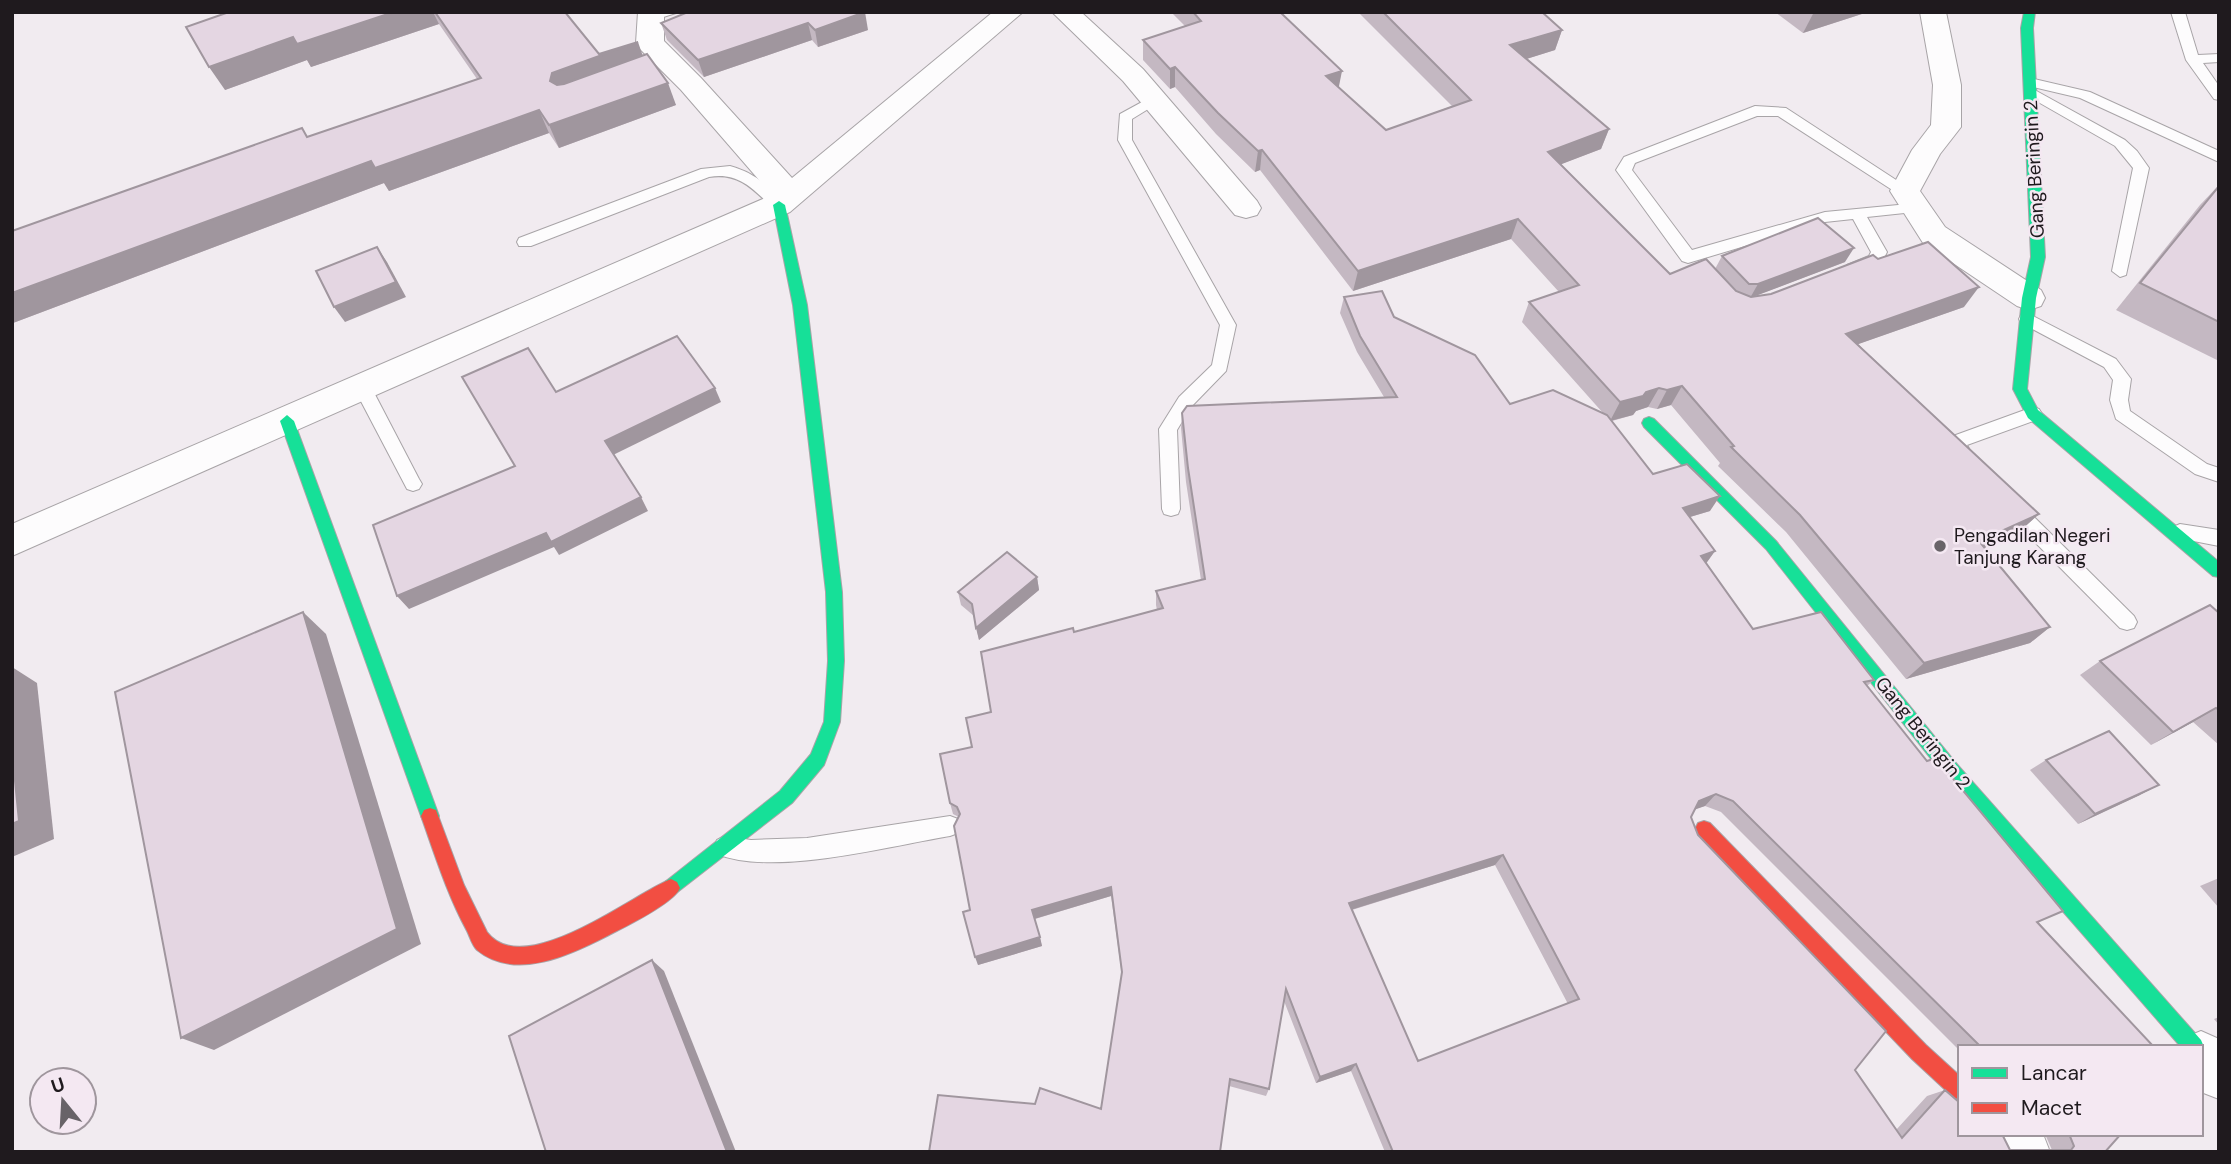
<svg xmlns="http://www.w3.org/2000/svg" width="2231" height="1164" viewBox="0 0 2231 1164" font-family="'DM Sans',sans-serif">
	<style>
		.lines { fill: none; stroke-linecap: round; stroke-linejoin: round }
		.lane-casing { stroke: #a8a4a7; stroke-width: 2 }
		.street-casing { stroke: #a8a4a7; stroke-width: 2 }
		.fast-casing { stroke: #a8a4a7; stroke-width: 2 }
		.jam-casing { stroke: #a8a4a7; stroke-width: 2 }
		.lane { fill: #fdfcfd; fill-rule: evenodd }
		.street { fill: #fdfcfd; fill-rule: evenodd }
		.fast { fill: #16e098; fill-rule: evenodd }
		.jam { fill: #f24e42; fill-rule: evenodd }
		.wall { fill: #c4b8c2; fill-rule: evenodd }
		.shaded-wall { fill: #a0969e }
		.building { fill: #e4d6e2; stroke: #a0969e; stroke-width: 2; fill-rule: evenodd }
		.poi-dot { fill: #686368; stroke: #f4e8f2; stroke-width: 2.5 }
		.labels { text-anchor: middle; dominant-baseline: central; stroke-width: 5; stroke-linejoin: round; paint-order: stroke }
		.street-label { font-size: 19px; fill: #1f1a1e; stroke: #f4e8f2 }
		.poi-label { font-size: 19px; fill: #1f1a1e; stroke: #f4e8f2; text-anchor: start }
	</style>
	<rect width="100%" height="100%" fill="#f1ebf0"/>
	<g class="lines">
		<g class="lane-casing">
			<g id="lane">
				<path d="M654,12h25l-28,9 -5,-1v-6z"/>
				<path d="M2171,12h14l13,43 21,-1v8l-16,1 16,23v14l-5,-1 -28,-39z"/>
				<path d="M2030,78l60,14 129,59v11l-139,-64 -55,-13v-6z"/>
				<path d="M2031,88l94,52 12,11 12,17 -23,107 -6,2 -8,-6 21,-103 -18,-22 -89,-51v-6z"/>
				<path d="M1153,96l5,1v6l-26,16v21l104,185 -10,46 -35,36 -14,23 3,79 -2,5 -7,2 -7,-2 -2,-5 -3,-80 20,-32 33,-32 8,-40 -102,-185 2,-26z"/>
				<path d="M1755,106l31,2 127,83 -8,5 -5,-1 -122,-79h-21l-122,47 -3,7 60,80 133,-38 94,-9 3,4 -8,5 -47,5 20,35 -6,12 -28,11 -6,-2 -2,-4 2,-4 22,-9 2,-4 -18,-33 -28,3 -137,41 -6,-2 -66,-91 8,-13z"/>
				<path d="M730,166c23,6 37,19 54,35l3,4 -3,4h-10c-21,-20 -35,-37 -65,-32l-178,69h-12l-2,-4 2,-4 182,-69z"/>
				<path d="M2027,313l89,46 15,20 -3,21 2,11 77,53 12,4v14l-24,-8 -79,-55 -6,-19 3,-20 -9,-13 -83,-44 -2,-4 2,-4z"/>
				<path d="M363,382l6,1 50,96 3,5 -3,5 -6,2 -6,-2 -53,-101 3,-5z"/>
				<path d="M2033,407l6,2 3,5 -3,5 -72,26 9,17 -3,5h-12l-13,-19 5,-12z"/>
				<path d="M2011,499l7,2 116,115 3,6 -3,6 -7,2 -7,-2 -116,-117 -2,-5 2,-5z"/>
				<path d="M2180,524l39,6v16l-46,-9 -2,-5 2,-5z"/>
				<path d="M950,816l8,3 3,7 -3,7 -8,3c-61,10 -176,41 -233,18l-3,-7 3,-7 8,-4 26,4 56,-2z"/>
			</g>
		</g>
		<g class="street-casing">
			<g id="street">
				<path d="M638,12h26v29l37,37 91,100 201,-166h30l-233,200 -778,344v-32l760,-329 -91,-105 -41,-41 -4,-6z"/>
				<path d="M1052,12h29l62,57 114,132 4,7 -4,7 -11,3 -11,-3 -112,-134z"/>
				<path d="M1920,12h26l15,73v42l-21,27 -20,37 25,36 96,63 4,8 -4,8 -12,4 -12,-4 -94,-63 -33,-52 22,-41 19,-25 2,-40z"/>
				<path d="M2201,1031l18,8v60l-18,-7v-45h-21l4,-9z"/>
				<path d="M1982,1134h61l7,18h-60z"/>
			</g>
		</g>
		<g class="fast-casing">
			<g id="fast">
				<path d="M2024,12h11l-2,16 12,229 -9,41 -9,91 11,21 181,152v15l-6,-1 -185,-158 -15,-29 9,-91 9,-41 -10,-229z"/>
				<path d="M779,201l6,4 22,100 35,287 2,69 -4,61 -16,43 -32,38 -121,94 -6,-3 -3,-6 3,-6 115,-91 31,-37 13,-32 4,-61 -2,-69 -33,-287 -20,-100z"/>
				<path d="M287,415l7,6 145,395 -3,6 -6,2 -6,-2 -3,-6 -141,-395z"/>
				<path d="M1649,417l5,2 122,122 179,221 246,278 3,7 -3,6v-6h-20l-238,-273 -177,-225 -122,-122 -2,-4 2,-4z"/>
			</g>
		</g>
		<g class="jam-casing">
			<g id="jam">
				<path d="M430,808l6,2 28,75 23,47c37,49 146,-38 184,-53l6,3 3,6c-6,15 -55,39 -71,47 -37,19 -93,47 -132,15 -5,-5 -7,-13 -10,-19 -20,-37 -32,-76 -46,-115l3,-6z"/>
				<path d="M1704,821l6,2 216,222 34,31v24l-7,-3 -41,-38 -214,-224 -3,-6 3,-6z"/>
			</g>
		</g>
		<use href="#lane" class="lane"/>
		<use href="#street" class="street"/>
		<use href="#fast" class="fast"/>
		<use href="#jam" class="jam"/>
	</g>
	<g class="wall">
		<path d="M229,12h336l34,42 44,1 33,50 -117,43 -10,-15 -160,58 -5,-8 -371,140 294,-186 170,-58 -38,-55 -128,43 -4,-7 -82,30z"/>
		<path d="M688,12l180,18 -50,17 -6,-7 -108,37 -37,-37 -6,-17z"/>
		<path d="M1171,12h114l-3,1 57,75 47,42 66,-24 -94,-94h184l20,18 -7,20 -29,9 83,70 -8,20 -40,15 109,110 45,-5 7,-13 123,6 -90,34 16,-2 107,-35 86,48 -106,37 181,170 -19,17 -35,16 65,80 -20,16 -124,36 -120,-147 -68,-66 2,-3 -49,-58 -14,4 -9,-2 -12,4 -3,4 -21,6 41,53 57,37 -20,6 25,34 -9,12 47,66 121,51 -7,6 171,236 116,125h-194v4l-239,-239 -16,-6 -10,3 -4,8 7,18 157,235 41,60 31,-34 18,-6 65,60h42l-7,-16h76l-16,18h-720l-34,-81 -35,12 -32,-82 -15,88 -3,7 -37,-10 -128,23 21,-133 -11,-80 -76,23 7,27 -64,19 -19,-148 -6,-3 -3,-11 22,-56 19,-35 83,-80 83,-22 -1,-5v-14l45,-11 -15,-98 -5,-54 1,-15 202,-16 -27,-45 -17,-39 4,-16 50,20 116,87 93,9 -81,-91 7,-20 30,-10 -48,-53 -158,52 -93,-121 -5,2 -39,-38 -41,-47 -5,2 -27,-29v-20l42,-14zM1495,865l73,139 -150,57 -66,-151z"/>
		<path d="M1775,12h93l-65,21z"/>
		<path d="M2219,185v176l-103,-51 84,-105z"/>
		<path d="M1037,577l2,13 -60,50 -5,-24 -13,-11 -3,-13z"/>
		<path d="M2219,613v132l-26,-23 -42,23 -71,-70 20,-14z"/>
		<path d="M2046,760l94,35 -62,29 -48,-54z"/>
		<path d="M2219,878v30l-19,-22z"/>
		<path d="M2219,1017v8l-5,-6z"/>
	</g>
	<g class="shaded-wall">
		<path d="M394,12h39l6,12 -128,43 -4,-7 -82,30 -16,-23 84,-30z"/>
		<path d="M865,12l3,18 -50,17 -3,-17z"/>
		<path d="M1814,12h54l-65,21z"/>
		<path d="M808,23l4,17 -108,37 -6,-17z"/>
		<path d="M1562,30l-7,20 -51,16 6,-21z"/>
		<path d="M638,42l8,23 -84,31 -12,-15 2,-8z"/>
		<path d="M1175,67v20l-5,2v-20z"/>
		<path d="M1342,71l-4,20 -12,-15z"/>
		<path d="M668,83l8,22 -117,43 -10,-23z"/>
		<path d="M539,110l10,23 -160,58 -5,-8 -371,140 -1,-1v-29l359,-132z"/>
		<path d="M1609,129l-8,20 -60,23 7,-20z"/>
		<path d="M1262,150l-2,20 -5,2 3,-21z"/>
		<path d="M1518,219l-7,20 -158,52 5,-20z"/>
		<path d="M377,247l10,15 19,35 -61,25 -11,-15z"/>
		<path d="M1854,248l-9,14 -95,36 8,-14z"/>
		<path d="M1979,287l-15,20 -131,46 13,-19z"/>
		<path d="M1682,386l-11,19 -14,4 10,-19z"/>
		<path d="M715,388l6,14 -108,53 -8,-14z"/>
		<path d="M1659,388l-11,19 -12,4 -3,4 -23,6 10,-19z"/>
		<path d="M1720,496l-10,15 -37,11 10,-14z"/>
		<path d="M641,497l7,14 -89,44 -5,-8 -145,62 -12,-13 149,-63z"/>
		<path d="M2039,514l-19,17 -59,27 18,-17z"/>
		<path d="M1715,551l-10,14 -4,-9z"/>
		<path d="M1037,577l2,13 -60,50 -3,-12z"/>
		<path d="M303,612l23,22 95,310 -207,106 -33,-12z"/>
		<path d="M2050,627l-20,16 -124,36 18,-16z"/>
		<path d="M12,667l25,16 17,156 -42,18z"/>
		<path d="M2216,708l-23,14 -42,23 22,-13z"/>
		<path d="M2159,785l-19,10 -62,29 17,-10z"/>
		<path d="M1716,794l-11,12 -17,6 11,-11z"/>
		<path d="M1503,855l-8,10 -151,47 5,-9z"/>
		<path d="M1111,887v9l-77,23 -2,-9z"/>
		<path d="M1040,937l2,9 -64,19 -3,-8z"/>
		<path d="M652,960l12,11 72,181h-9z"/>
		<path d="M1356,1064l-5,7 -35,12 4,-6z"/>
	</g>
	<g class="building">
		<path d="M229,12h165l-97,32 -4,-7 -84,30 -23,-40z"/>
		<path d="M435,12h130l34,42 39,-12 -86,31 -2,8 7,4 7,-1 83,-30 21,29 -119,42 -10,-15 -164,58 -4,-7 -359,132v-62l290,-103 5,9 174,-59z"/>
		<path d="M688,12h177l-50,18 -7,-7 -110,37 -37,-37z"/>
		<path d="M1193,12h87l62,59 -16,5 60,54 85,-30 -88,-88h159l20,18 -52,15 99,84 -61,23 122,122 36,-15 30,32 15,6 20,-3 102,-39 5,4 50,-17 51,45 -133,47 193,180 -60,27 71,86 -126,36 -124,-148 -69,-68 3,-1 -52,-60 -15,4 -8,-2 -13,4 -3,4 -23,6 -91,-100 50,-17 -61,-66 -160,52 -96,-121 -4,1 -40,-38 -43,-46 -5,2 -27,-29 58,-19z"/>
		<path d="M2219,186v136l-79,-39z"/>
		<path d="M1818,218l36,30 -96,36h-9l-27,-28z"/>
		<path d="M377,247l19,35 -62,25 -18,-36z"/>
		<path d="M1382,291l12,26 81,38 35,49 43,-14 54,25 46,59 34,-10 33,32 -37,12 32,43 -14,5 52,73 68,-17 53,68 -10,2 63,79 9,-3 127,153 -26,11 117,125h-173l-248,-246 -17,-7 -17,7 -8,16 7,18 188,196 -31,39 47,68 43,-48 15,13v31h42l8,16h61l3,-4 -5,-12h52l-16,18h-712l-37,-88 -36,13 -34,-88 -17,100 -39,-10 -10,73h-291l9,-57 97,9 5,-16 61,21 21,-137 -11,-85 -79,23 8,27 -65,20 -12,-45 7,-2 -16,-84 6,-12 -3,-7 -7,-4 -10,-49 32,-7 -6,-29 25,-6 -10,-60 92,-24 1,4 89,-24 -7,-17 49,-12 -17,-111 -6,-55 5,-7 210,-9 -37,-61 -16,-39zM1503,855l76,144 -161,62 -69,-158z"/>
		<path d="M677,336l38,52 -110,53 36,56 -90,45 -5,-9 -149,63 -24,-71 142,-59 -53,-89 66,-29 28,44z"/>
		<path d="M1007,552l30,25 -61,51 -4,-24 -14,-12z"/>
		<path d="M2210,605l9,8v97l-3,-2 -43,24 -73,-71z"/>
		<path d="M303,612l94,317 -216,109 -66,-346z"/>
		<path d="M2109,731l50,54 -64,29 -49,-54z"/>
		<path d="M12,751l7,70 -7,3z"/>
		<path d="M652,960l75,192h-181l-37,-116z"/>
	</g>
	<circle class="poi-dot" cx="1940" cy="546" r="7"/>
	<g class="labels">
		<g class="street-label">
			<text transform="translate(2034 169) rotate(-93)">Gang Beringin 2</text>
			<text transform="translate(1923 733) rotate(51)">Gang Beringin 2</text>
		</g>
		<g class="poi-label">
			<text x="1954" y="535">Pengadilan Negeri<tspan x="1954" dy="22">Tanjung Karang</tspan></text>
		</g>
	</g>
	<rect width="2231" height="1164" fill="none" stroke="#1f1a1e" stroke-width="28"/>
	<rect x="1958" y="1045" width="245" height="91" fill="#f4e8f2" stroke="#9f969d" stroke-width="2"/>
	<rect x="1972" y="1068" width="35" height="10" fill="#16e098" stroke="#9f969d" stroke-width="2"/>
	<text x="2021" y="1080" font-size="21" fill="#1f1a1e">Lancar</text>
	<rect x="1972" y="1103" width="35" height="10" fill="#f24e42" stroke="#9f969d" stroke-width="2"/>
	<text x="2021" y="1115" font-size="21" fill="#1f1a1e">Macet</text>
	<g transform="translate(63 1101) rotate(342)"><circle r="33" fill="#f4e8f2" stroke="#9f969d" stroke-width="2"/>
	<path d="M0-5L12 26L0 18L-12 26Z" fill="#686368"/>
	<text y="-10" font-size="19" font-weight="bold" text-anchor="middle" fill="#1f1a1e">U</text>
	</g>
</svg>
